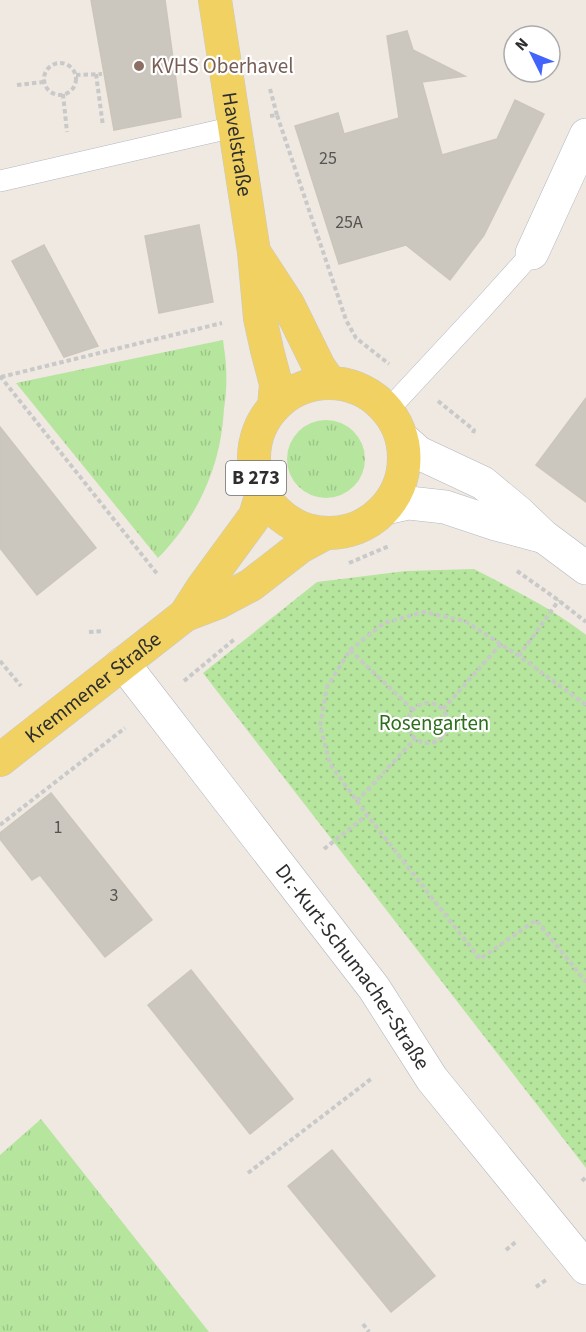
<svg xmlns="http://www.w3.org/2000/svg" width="586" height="1332" viewBox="0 0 586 1332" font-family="'Source Sans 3',sans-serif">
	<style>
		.grass { fill: url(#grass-tufts) }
		.park { fill: url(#park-dots) }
		.building { fill: #cbc7bf; stroke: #cbc5ba; stroke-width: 1.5 }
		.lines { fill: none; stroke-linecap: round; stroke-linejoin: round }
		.service-casing { stroke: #b4b7c1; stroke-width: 22 }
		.minor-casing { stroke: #b4b7c1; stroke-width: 34 }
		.tertiary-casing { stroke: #b4b7c1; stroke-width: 34 }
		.primary-casing { stroke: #c9c9c9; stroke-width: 34 }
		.path { stroke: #c9c9c9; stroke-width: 4; stroke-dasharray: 4.5 3; stroke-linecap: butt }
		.service { stroke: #fff; stroke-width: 21 }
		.minor { stroke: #fff; stroke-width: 33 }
		.tertiary { stroke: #fff; stroke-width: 33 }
		.primary { stroke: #f2d163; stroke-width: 33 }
		.education-dot { fill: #8d6e63; stroke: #fff; stroke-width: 2 }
		.labels { text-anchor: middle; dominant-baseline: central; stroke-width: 4.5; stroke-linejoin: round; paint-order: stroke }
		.number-label { font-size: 18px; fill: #555452 }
		.shield { fill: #fff; stroke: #6d6d6d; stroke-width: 1.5 }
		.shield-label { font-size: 20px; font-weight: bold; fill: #2e2e2e }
		.education-label { font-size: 21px; fill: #785e54; stroke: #fff; text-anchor: start }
		.street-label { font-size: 21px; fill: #2e2e2e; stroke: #fff }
		.park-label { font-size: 21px; fill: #2c6e1b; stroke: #fff }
	</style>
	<defs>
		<pattern id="grass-tufts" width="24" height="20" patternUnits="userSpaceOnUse" patternTransform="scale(1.5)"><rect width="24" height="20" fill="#b6e59e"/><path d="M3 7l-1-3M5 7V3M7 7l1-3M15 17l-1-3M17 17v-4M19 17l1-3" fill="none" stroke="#9dc588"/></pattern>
		<pattern id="park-dots" width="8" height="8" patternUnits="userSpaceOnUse" patternTransform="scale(1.5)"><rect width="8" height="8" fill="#b6e59e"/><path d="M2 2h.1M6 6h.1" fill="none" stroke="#9dc588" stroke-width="1.8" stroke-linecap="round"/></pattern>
	</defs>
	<rect width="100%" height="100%" fill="#efe9e1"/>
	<g class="grass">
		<path d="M223,340c1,9 3,19 3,28 1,14 0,28 -2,41 -1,15 -3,31 -7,46 -10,38 -31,75 -59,103l-142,-175z"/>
		<circle cx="326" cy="459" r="39"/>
		<path d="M41,1119l168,213h-209v-177z"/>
	</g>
	<path class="park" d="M474,569c38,20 78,39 112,66v533l-383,-495 114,-91 89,-11z"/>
	<g class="building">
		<path d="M91,0h74l16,117 -67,13z"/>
		<path d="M407,31l6,19 52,26 -43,6 20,73 55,-16 18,-39 29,14 -60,121 -34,45 -44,-35 -67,19 -44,-138 43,-13 6,21 55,-16 -12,-82z"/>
		<path d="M199,225l14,77 -54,11 -14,-77z"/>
		<path d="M44,245l54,101 -34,11 -52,-96z"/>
		<path d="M586,398v104l-50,-37z"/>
		<path d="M0,427l96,121 -59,47 -37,-47z"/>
		<path d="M51,793l101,127 -47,37 -65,-82 -8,5 -32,-41v-6z"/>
		<path d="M191,970l102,129 -43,35 -102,-129z"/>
		<path d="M332,1150l103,126 -44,36 -103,-126z"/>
	</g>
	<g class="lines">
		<g class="service-casing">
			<g id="service">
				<path d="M0,181l234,-54"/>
				<path d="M388,410l91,-98 53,-59"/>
			</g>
		</g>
		<g class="minor-casing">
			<g id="minor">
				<path d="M532,253l54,-118"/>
				<path id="s1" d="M123,663l251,325 58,91 154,189"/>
			</g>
		</g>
		<g class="tertiary-casing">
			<g id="tertiary">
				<path d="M402,438l17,15 64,30 35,29 25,24 43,32"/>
				<path d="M386,508l23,-5 36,4 51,17 45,12"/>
			</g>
		</g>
		<g class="primary-casing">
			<g id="primary">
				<path id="s2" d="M215,0l39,252 6,66 7,32 9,34 -2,23"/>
				<path d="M256,255l32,49 31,63 11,16"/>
				<circle cx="329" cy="458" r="75"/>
				<path d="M185,615l34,-13 32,-17 49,-38 24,-13"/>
				<path id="s3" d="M0,760l185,-145 18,-28 52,-71 7,-23"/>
			</g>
		</g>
		<g class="path">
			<circle cx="60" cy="79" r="16"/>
			<path d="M96,74l7,52"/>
			<path d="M76,75l26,-1"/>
			<path d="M17,85l27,-3"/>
			<path d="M270,89l7,26"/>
			<path d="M63,94l4,38"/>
			<path d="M270,116l7,-1 69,205 10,18 33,26"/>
			<path d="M0,376l158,199"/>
			<path d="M1,377l221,-54"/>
			<path d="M438,401l36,29 -2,6"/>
			<path d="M349,563l40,-17"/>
			<path d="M517,571l41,29 28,22"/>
			<path d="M89,632l14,-1"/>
			<path d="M350,650l63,60"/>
			<path d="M519,656l40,-56"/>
			<path d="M0,661l21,25"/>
			<path d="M184,681l52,-43"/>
			<circle cx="428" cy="723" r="20"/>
			<path d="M586,705l-67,-49 -54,-35 -41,-9 -40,11 -34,27 -23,37 -7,39 10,38 37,51 113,144 56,-39 50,62"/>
			<path d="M443,709l58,-65"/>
			<path d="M357,801l58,-62"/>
			<path d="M0,825l125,-97"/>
			<path d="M324,849l43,-34"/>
			<path d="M248,1173l123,-94"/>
			<path d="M582,1181l4,-4"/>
			<path d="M506,1250l11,-9"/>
			<path d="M536,1287l10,-7"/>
			<path d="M363,1324l6,8"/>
		</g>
		<use href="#service" class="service"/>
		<use href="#minor" class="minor"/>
		<use href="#tertiary" class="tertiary"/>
		<use href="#primary" class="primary"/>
	</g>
	<circle class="education-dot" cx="139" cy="66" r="6"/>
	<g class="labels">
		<g class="number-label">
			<text x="328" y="158">25</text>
			<text x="349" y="222">25A</text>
			<text x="58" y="827">1</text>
			<text x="114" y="895">3</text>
		</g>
		<rect class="shield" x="226" y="461" width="60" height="34" rx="4.5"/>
		<g class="shield-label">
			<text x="256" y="478">B 273</text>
		</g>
		<g class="education-label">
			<text x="151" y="66">KVHS Oberhavel</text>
		</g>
		<g class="street-label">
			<text stroke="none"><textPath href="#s2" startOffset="146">Havelstraße</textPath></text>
			<text stroke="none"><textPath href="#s3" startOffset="118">Kremmener Straße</textPath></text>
			<text stroke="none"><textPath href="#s1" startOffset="381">Dr.-Kurt-Schumacher-Straße</textPath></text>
		</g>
		<g class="park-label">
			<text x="434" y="723">Rosengarten</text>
		</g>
	</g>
	<g transform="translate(532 54) rotate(313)"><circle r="28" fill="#ffffff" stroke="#ababab" stroke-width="1.5"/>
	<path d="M0-4.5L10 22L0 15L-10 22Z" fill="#4264fb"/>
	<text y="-9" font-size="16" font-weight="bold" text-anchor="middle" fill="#2e2e2e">N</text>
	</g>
</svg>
